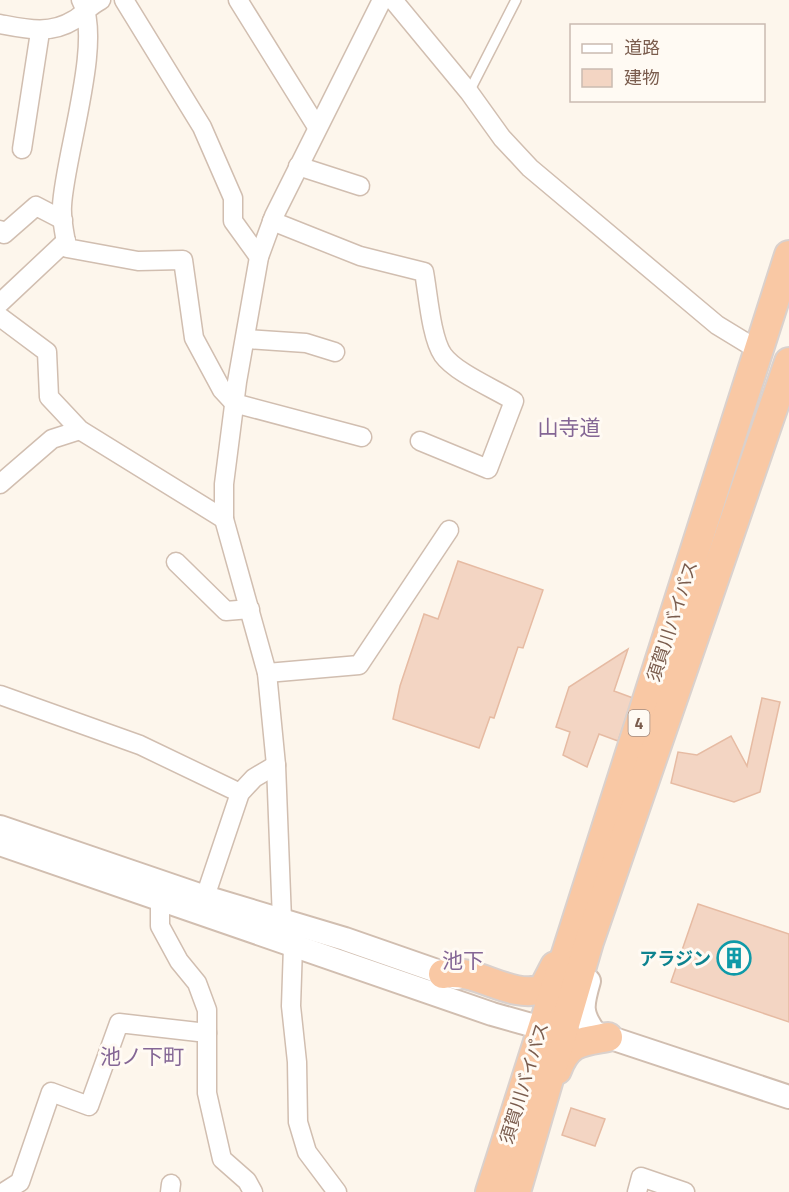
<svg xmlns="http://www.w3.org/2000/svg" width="789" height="1192" viewBox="0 0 789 1192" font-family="'Titillium Web','Noto Sans JP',sans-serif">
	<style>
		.building { fill: #f3d5c3; stroke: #e6bba3; stroke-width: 1.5 }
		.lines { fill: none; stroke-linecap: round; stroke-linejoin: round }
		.service-casing { stroke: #d1beb0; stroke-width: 12 }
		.minor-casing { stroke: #d1beb0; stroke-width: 21 }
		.tertiary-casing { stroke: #d1beb0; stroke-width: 26 }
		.trunk-casing { stroke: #dad1cd; stroke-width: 32 }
		.service { stroke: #fff; stroke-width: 9 }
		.minor { stroke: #fff; stroke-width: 18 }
		.tertiary { stroke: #fff; stroke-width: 22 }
		.trunk { stroke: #f9c8a4; stroke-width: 28 }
		.labels { text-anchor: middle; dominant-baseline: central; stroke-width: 6; stroke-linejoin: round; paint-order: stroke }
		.shield { fill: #fffaf3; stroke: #a28b7f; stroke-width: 1.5 }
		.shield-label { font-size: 16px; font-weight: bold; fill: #7a5c4d }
		.street-label { font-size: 18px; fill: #7a5c4d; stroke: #fffaf3 }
		.culture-label { font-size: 18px; font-weight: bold; fill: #0d838f; stroke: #fffaf3; text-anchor: end }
		.quarter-label { font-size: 21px; fill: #846695; stroke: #fffaf3 }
	</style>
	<rect width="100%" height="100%" fill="#fdf6ec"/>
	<g class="building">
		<path d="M458,561l85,29 -20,58 -5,-1 -24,71 -4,-1 -11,31 -86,-29 7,-33 24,-72 14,5z"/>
		<path d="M628,649l-14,42 19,7 -15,43 -19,-7 -12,33 -24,-12 7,-23 -14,-5 13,-40z"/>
		<path d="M762,698l18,4 -20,90 -26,10 -63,-19 7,-31 19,3 34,-19 16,30z"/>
		<path d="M698,904l91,30v88l-118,-40z"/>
		<path d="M571,1108l34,11 -10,27 -33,-11z"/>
	</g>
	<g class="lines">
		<g class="service-casing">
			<path id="service" d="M469,92l47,-92"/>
		</g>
		<g class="minor-casing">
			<g id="minor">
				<path d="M81,0c23,39 -17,158 -19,206 -1,14 3,29 5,42l71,13 45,-1 11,78 28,52 12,13 128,34"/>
				<path d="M124,0l78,127 31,71v23l26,36"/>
				<path d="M238,0l79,127"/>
				<path d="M393,0l76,92 33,46 28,30 187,157 41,25"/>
				<path d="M0,24c26,5 50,11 74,-4 10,-6 15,-14 27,-20"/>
				<path d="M22,149l18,-117"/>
				<path d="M298,166l62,20"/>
				<path d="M272,221l88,35 64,16c4,21 7,66 19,83 13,18 52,34 71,46l-26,68 -68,-28"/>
				<path d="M0,230l4,4 32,-28 27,14"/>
				<path d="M0,303l66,-62"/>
				<path d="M0,317l47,35 2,45 31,33 144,89"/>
				<path d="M247,339l59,4 29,9"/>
				<path d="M0,484l52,-45 28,-9"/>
				<path d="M176,562l50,49 24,-2"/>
				<path d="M267,673l92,-8 90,-135"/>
				<path d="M0,695l140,50 100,48"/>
				<path d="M205,897l35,-104 14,-15 22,-13"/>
				<path d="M160,899v27l19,35 18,22 10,27v83l15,66 25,22 6,11"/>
				<path d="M4,1192l16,-10 31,-90 38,14 30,-83 88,10"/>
				<path d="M170,1192l1,-8"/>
				<path d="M337,1192l-30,-40 -9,-30 -1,-60 -6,-56 2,-60 -11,-26 -6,-155 -9,-92 -43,-154v-35l13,-102 22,-125 15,-41 108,-216"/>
				<path d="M637,1192l4,-15 44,15"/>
			</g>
		</g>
		<g class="tertiary-casing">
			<g id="tertiary">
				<path d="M0,827l205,70 140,42 112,39"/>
				<path d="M0,844l492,170 57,16 8,-6"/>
				<path d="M589,981c-7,24 -9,32 6,52"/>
				<path d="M593,1032l196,65"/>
			</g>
		</g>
		<g class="trunk-casing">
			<g id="trunk">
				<path d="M443,974c34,-7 66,26 100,15l12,-23"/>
				<path d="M557,1070c11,-29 24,-28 51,-33"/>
				<path d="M490,1192l299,-937"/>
				<path d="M516,1192l73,-250 200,-580"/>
			</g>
		</g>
		<use href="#service" class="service"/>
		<use href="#minor" class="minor"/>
		<use href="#tertiary" class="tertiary"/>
		<use href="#trunk" class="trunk"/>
	</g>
	<defs>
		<g id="building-ring" transform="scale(1.725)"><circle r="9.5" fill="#fffaf3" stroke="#0f9aa8" stroke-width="1.5"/><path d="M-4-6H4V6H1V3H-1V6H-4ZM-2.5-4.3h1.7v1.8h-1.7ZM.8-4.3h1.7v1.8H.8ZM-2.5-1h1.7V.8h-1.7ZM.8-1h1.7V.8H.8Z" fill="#0f9aa8"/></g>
	</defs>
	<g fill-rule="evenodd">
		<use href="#building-ring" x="734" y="958"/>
	</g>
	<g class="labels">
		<rect class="shield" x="628.5" y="710" width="21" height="26" rx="4.5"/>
		<g class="shield-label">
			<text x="639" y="723">4</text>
		</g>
		<g class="street-label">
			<text transform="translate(672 621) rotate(-72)">須賀川バイパス</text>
			<text transform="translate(524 1083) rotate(-73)">須賀川バイパス</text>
		</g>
		<g class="culture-label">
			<text x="711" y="958">アラジン</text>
		</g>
		<g class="quarter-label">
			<text x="569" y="427">山寺道</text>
			<text x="463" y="960">池下</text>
			<text x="142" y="1056">池ノ下町</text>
		</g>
	</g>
	<rect x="570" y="24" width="195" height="78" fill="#fffaf3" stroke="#cabbb1" stroke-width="1.5"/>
	<rect x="582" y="44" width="30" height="9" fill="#ffffff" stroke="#cabbb1" stroke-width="1.5"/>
	<text x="624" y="54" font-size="18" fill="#7a5c4d">道路</text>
	<rect x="582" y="69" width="30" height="18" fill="#f3d5c3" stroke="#cabbb1" stroke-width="1.5"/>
	<text x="624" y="84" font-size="18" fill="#7a5c4d">建物</text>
</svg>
